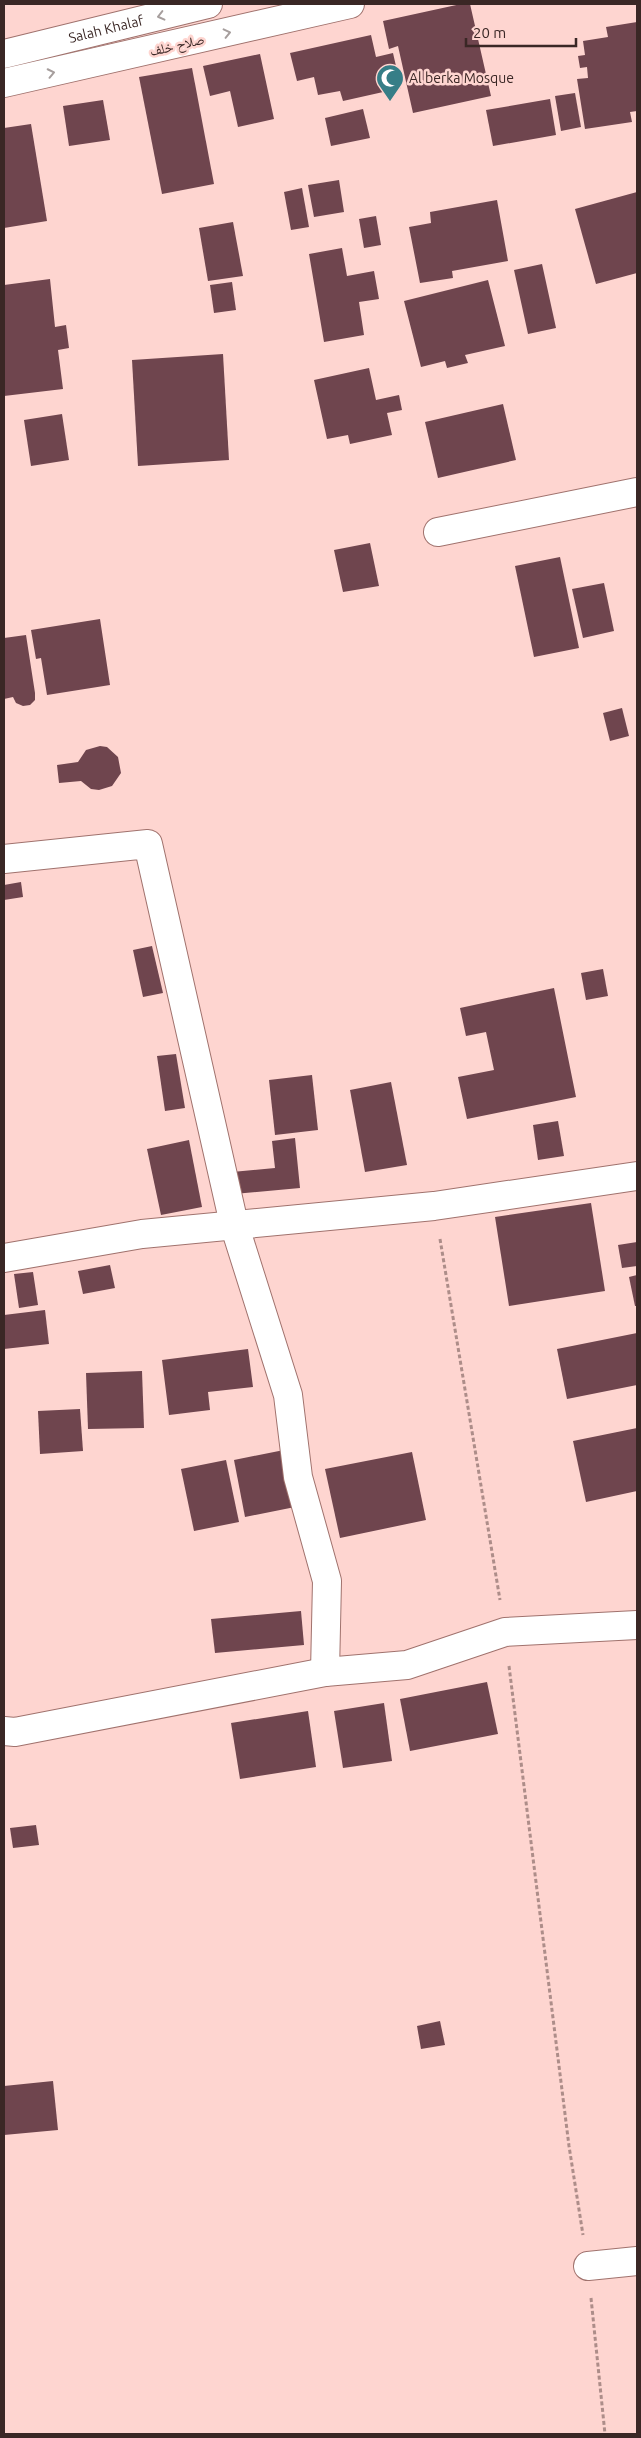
<svg xmlns="http://www.w3.org/2000/svg" width="641" height="2438" viewBox="0 0 641 2438" font-family="Ubuntu,'Noto Naskh Arabic',sans-serif">
	<style>
		.building { fill: #6f454e }
		.lines { fill: none; stroke-linecap: round; stroke-linejoin: round }
		.minor-casing { stroke: #a0726d; stroke-width: 30 }
		.secondary-casing { stroke: #a0726d; stroke-width: 30 }
		.path { stroke: #ad8d89; stroke-width: 3; stroke-dasharray: 4 2.5; stroke-linecap: butt }
		.minor { stroke: #fff; stroke-width: 28 }
		.secondary { stroke: #fff; stroke-width: 28 }
		.oneway { stroke: #a69e9d }
		.labels { text-anchor: middle; dominant-baseline: central; stroke-width: 5; stroke-linejoin: round; paint-order: stroke }
		.street-label { font-size: 14px; fill: #3a2725; stroke: #fed5d0 }
		.poi-label { font-size: 14px; fill: #3a2725; stroke: #fed5d0; text-anchor: start }
	</style>
	<rect width="100%" height="100%" fill="#fed5d0"/>
	<g class="building">
		<path d="M461,4h9l21,92 -78,17 -15,-67 -9,3 -6,-28z"/>
		<path d="M637,22v89l-7,1 2,10 -47,7 -8,-50 11,-1 -1,-11 -7,1 -2,-12 7,-1 -2,-14 25,-4 -2,-10z"/>
		<path d="M371,35l5,22 17,-4 8,35 -58,13 -3,-10 -22,4 -4,-18 -17,4 -7,-28z"/>
		<path d="M260,54l14,65 -36,8 -8,-36 -20,5 -7,-30z"/>
		<path d="M192,68l22,116 -52,10 -23,-117z"/>
		<path d="M575,93l6,34 -20,4 -6,-35z"/>
		<path d="M550,99l6,36 -63,11 -7,-36z"/>
		<path d="M103,100l7,40 -41,6 -6,-40z"/>
		<path d="M363,109l7,29 -39,8 -6,-28z"/>
		<path d="M31,124l16,97 -43,7v-100z"/>
		<path d="M339,180l5,32 -30,5 -6,-32z"/>
		<path d="M302,188l7,39 -18,3 -7,-38z"/>
		<path d="M637,192v81l-41,11 -21,-75z"/>
		<path d="M497,200l11,61 -56,10 1,7 -33,5 -11,-56 22,-4 -1,-11z"/>
		<path d="M376,216l5,29 -17,3 -5,-29z"/>
		<path d="M233,222l10,54 -35,5 -9,-53z"/>
		<path d="M342,248l5,28 27,-5 5,28 -20,3 5,33 -40,7 -15,-88z"/>
		<path d="M542,264l14,64 -28,6 -14,-64z"/>
		<path d="M50,279l5,48 11,-2 3,23 -11,2 5,39 -59,7v-111z"/>
		<path d="M488,280l17,66 -40,9 3,8 -21,5 -2,-7 -24,6 -17,-66z"/>
		<path d="M232,282l4,28 -22,3 -4,-28z"/>
		<path d="M223,354l6,106 -91,6 -6,-106z"/>
		<path d="M369,368l7,32 23,-5 3,15 -15,3 5,22 -42,9 -2,-9 -21,4 -13,-59z"/>
		<path d="M503,404l13,56 -78,18 -13,-56z"/>
		<path d="M62,414l7,46 -38,6 -7,-46z"/>
		<path d="M370,543l9,43 -36,6 -9,-42z"/>
		<path d="M560,557l19,91 -45,9 -19,-91z"/>
		<path d="M604,583l10,48 -31,7 -11,-49z"/>
		<path d="M100,619l10,66 -63,10 -6,-37 -5,1 -5,-29z"/>
		<path d="M26,635l9,58v7l-5,5 -7,1 -7,-3 -3,-6 -9,2v-61z"/>
		<path d="M622,708l7,28 -19,5 -7,-28z"/>
		<path d="M100,746l7,1 11,10 3,16 -9,13 -13,4 -8,-1 -10,-8 -22,2 -2,-18 21,-3 8,-12z"/>
		<path d="M21,882l2,15 -19,3v-15z"/>
		<path d="M152,946l11,47 -20,4 -10,-47z"/>
		<path d="M603,969l5,27 -22,4 -5,-27z"/>
		<path d="M554,988l22,109 -109,22 -9,-42 36,-7 -8,-38 -20,4 -6,-28z"/>
		<path d="M176,1054l9,54 -20,3 -8,-55z"/>
		<path d="M312,1075l6,55 -43,5 -6,-55z"/>
		<path d="M391,1082l16,83 -42,7 -15,-82z"/>
		<path d="M558,1121l6,35 -26,4 -5,-35z"/>
		<path d="M295,1138l5,50 -66,6 -2,-22 43,-4 -3,-27z"/>
		<path d="M189,1140l13,67 -41,8 -14,-66z"/>
		<path d="M591,1203l14,88 -96,15 -14,-89z"/>
		<path d="M637,1242v24l-15,2 -4,-23z"/>
		<path d="M110,1265l5,23 -32,6 -5,-23z"/>
		<path d="M33,1272l5,33 -19,3 -5,-34z"/>
		<path d="M637,1275v31h-2l-6,-29z"/>
		<path d="M45,1310l4,34 -45,5v-34z"/>
		<path d="M637,1333v52l-70,14 -10,-50z"/>
		<path d="M248,1349l5,38 -45,5 2,18 -41,5 -7,-55z"/>
		<path d="M142,1371l2,57 -56,1 -2,-56z"/>
		<path d="M80,1409l3,42 -43,3 -2,-43z"/>
		<path d="M637,1428v63l-51,11 -13,-61z"/>
		<path d="M284,1450l11,57 -50,10 -11,-57z"/>
		<path d="M412,1452l14,68 -86,18 -15,-69z"/>
		<path d="M226,1460l13,62 -45,9 -13,-62z"/>
		<path d="M301,1611l3,34 -89,8 -4,-34z"/>
		<path d="M487,1682l11,52 -88,17 -10,-52z"/>
		<path d="M384,1703l8,58 -49,7 -9,-57z"/>
		<path d="M308,1711l8,56 -76,12 -9,-56z"/>
		<path d="M36,1825l3,20 -26,3 -3,-20z"/>
		<path d="M440,2021l5,24 -24,4 -4,-23z"/>
		<path d="M53,2081l5,49 -54,5v-49z"/>
	</g>
	<g class="lines">
		<g class="minor-casing">
			<g id="minor">
				<path d="M438,532l199,-40"/>
				<path d="M4,859l144,-15 86,380 54,171 10,82 29,104 -2,91"/>
				<path d="M4,1258l138,-24 292,-28 203,-30"/>
				<path d="M4,1731l11,1 310,-60 82,-7 98,-33 132,-7"/>
				<path d="M588,2266l49,-5"/>
			</g>
		</g>
		<g class="secondary-casing">
			<g id="secondary">
				<path id="s1" d="M4,54l204,-50"/>
				<path d="M4,83l346,-79"/>
			</g>
		</g>
		<g class="path">
			<path d="M440,1239l60,361"/>
			<path d="M509,1666l60,480 14,89"/>
			<path d="M591,2298l14,136"/>
		</g>
		<use href="#minor" class="minor"/>
		<use href="#secondary" class="secondary"/>
	</g>
	<defs><path id="oneway-chevron" d="M-2-3.5L2.5 0L-2 3.5" fill="none" stroke-width="1.6" stroke-linecap="round" stroke-linejoin="round" transform="scale(1.25)"/></defs>
	<g class="oneway">
		<use href="#oneway-chevron" transform="translate(161 16) rotate(166)"/>
		<use href="#oneway-chevron" transform="translate(227 33) rotate(-13)"/>
		<use href="#oneway-chevron" transform="translate(51 73) rotate(-12)"/>
	</g>
	<defs>
		<g id="mosque-pin" transform="scale(1.4375)"><path d="M0 17L-7.5 6A9.5 9.5 0 1 1 7.5 6Z" fill="#367e87" stroke="#fed5d0"/><path d="M3.5-4.9A6 6 0 1 0 3.5 4.9A5 5 0 1 1 3.5-4.9Z" fill="#fff"/></g>
	</defs>
	<g fill-rule="evenodd">
		<use href="#mosque-pin" x="390" y="78"/>
	</g>
	<g class="labels">
		<g class="street-label">
			<text stroke="none"><textPath href="#s1" startOffset="105">Salah Khalaf</textPath></text>
			<text transform="translate(177 45) rotate(-13)">صلاح خلف</text>
		</g>
		<g class="poi-label">
			<text x="409" y="78">Al berka Mosque</text>
		</g>
	</g>
	<rect width="641" height="2438" fill="none" stroke="#3a2725" stroke-width="10"/>
	<path d="M466 38v8h110v-8" fill="none" stroke="#3a2725" stroke-width="2.5"/>
	<text x="473" y="38" font-size="15" fill="#3a2725" stroke="#fed5d0" stroke-width="4" paint-order="stroke">20 m</text>
</svg>
